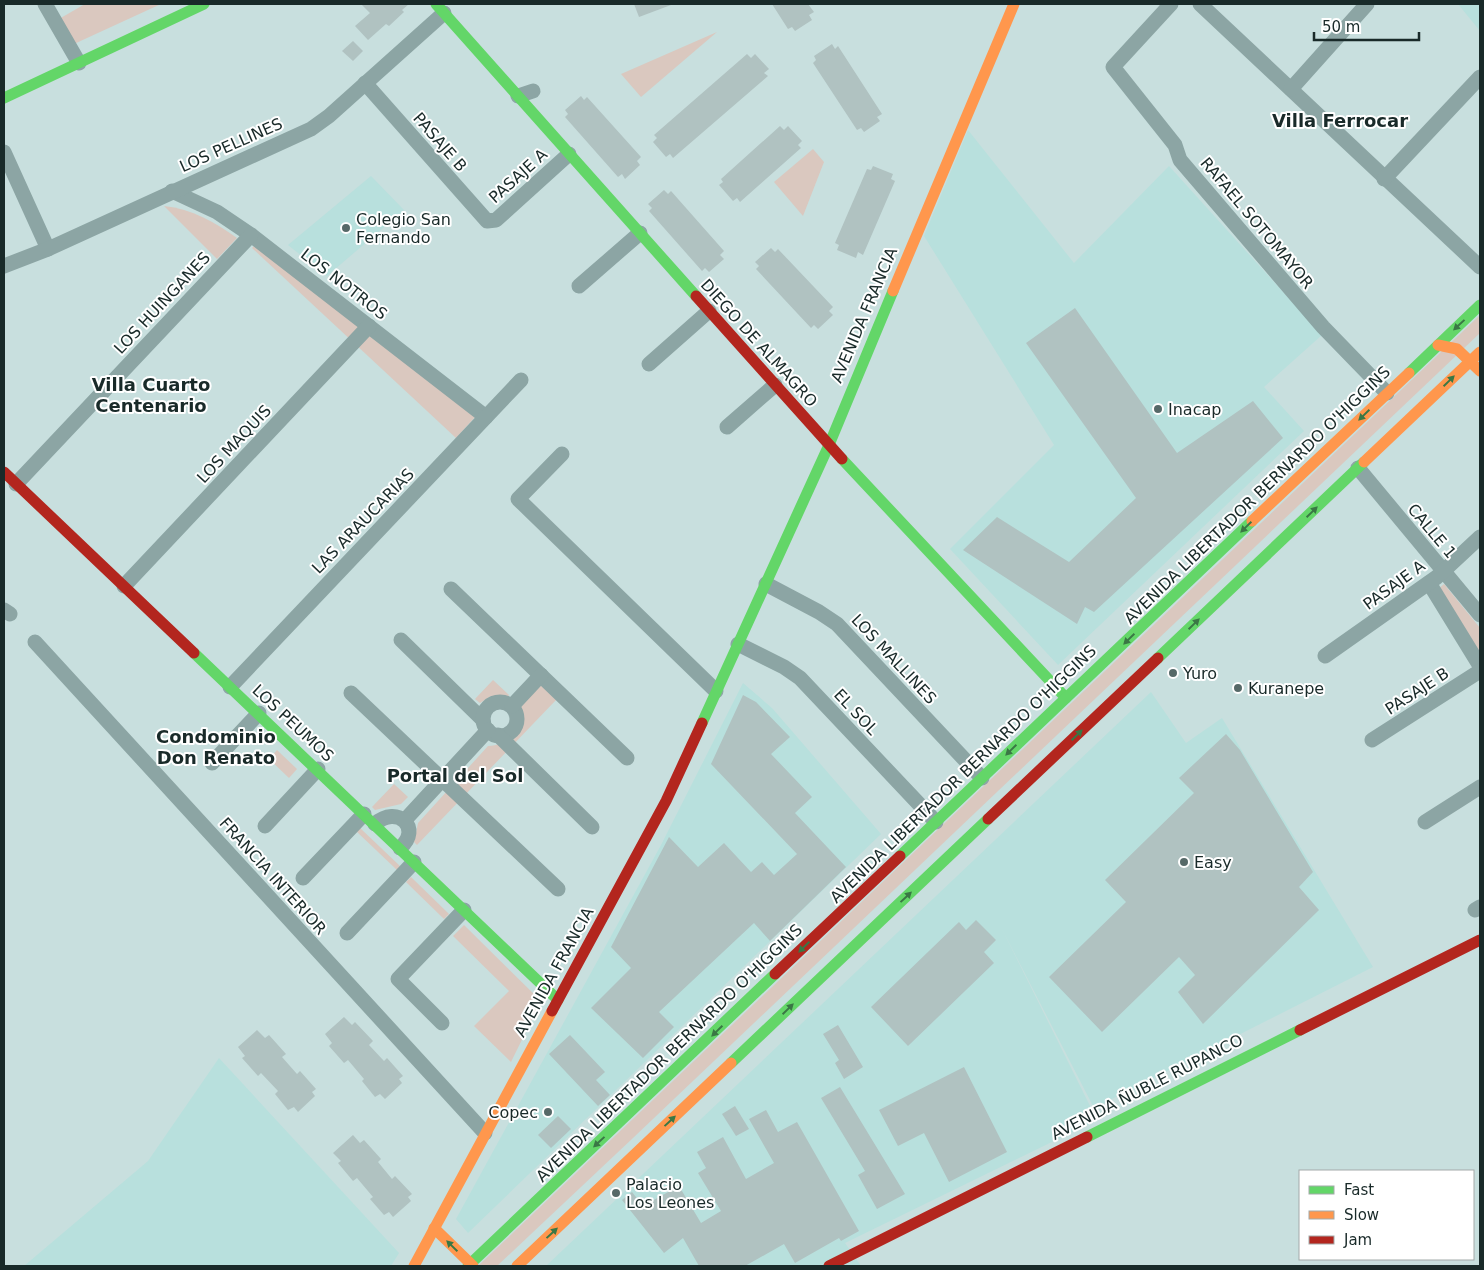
<svg xmlns="http://www.w3.org/2000/svg" width="1484" height="1270" viewBox="0 0 1484 1270" font-family="'DejaVu Sans',sans-serif">
	<style>
		.built { fill: #b8e0dd }
		.green { fill: #dac8bf }
		.building { fill: #b0c2c1 }
		.lines { fill: none; stroke-linecap: round; stroke-linejoin: round }
		.street { stroke: #8ca5a4; stroke-width: 15 }
		.fast { stroke: #63d668; stroke-width: 11 }
		.slow { stroke: #ff974d; stroke-width: 11 }
		.jam { stroke: #b3261e; stroke-width: 11 }
		.oneway { fill: #3a7745 }
		.poi-dot { fill: #566968; stroke: #fff; stroke-width: 2 }
		.labels { text-anchor: middle; dominant-baseline: central; stroke-width: 4; stroke-linejoin: round; paint-order: stroke }
		.street-label { font-size: 16px; fill: #192a29; stroke: #fff }
		.poi-label { font-size: 16px; fill: #192a29; stroke: #fff; text-anchor: start }
		.neighbourhood-label { font-size: 18px; font-weight: bold; fill: #192a29; stroke: #fff }
	</style>
	<rect width="100%" height="100%" fill="#c8dfde"/>
	<g class="built">
		<path d="M1458,4h22v27z"/>
		<path d="M968,130l106,133 95,-97 153,169 -58,52 40,44 -246,234 -108,-116 104,-104 -130,-209z"/>
		<path d="M371,176l33,34 -77,66 -39,-31z"/>
		<path d="M743,683l29,25 109,126 -413,399 -12,-14 205,-374z"/>
		<path d="M1151,692l35,51 36,-25 151,249 -279,141 -92,-179 95,191 -252,123 16,23h-315z"/>
		<path d="M219,1058l180,195 -8,13h-367l124,-105z"/>
	</g>
	<g class="green">
		<path d="M85,4h76l-87,40 -15,-25z"/>
		<path d="M717,32l-76,65 -20,-23z"/>
		<path d="M813,149l11,13 -21,54 -29,-34z"/>
		<path d="M164,206c28,3 51,16 73,32l-20,21z"/>
		<path d="M255,245l221,171 -20,22 -204,-190z"/>
		<path d="M1480,315v18l-847,805 -136,128h-19z"/>
		<path d="M1444,584l36,44v30l-43,-68z"/>
		<path d="M493,680l16,15 -2,3 -16,-2 -11,7 -5,-4z"/>
		<path d="M540,683l17,16 -140,146 -3,-3 4,-19 70,-77c16,-1 23,-7 34,-19l-1,-23z"/>
		<path d="M277,750l20,19 -8,9 -20,-19z"/>
		<path d="M394,784l14,13 -7,7 -26,6 -3,-3z"/>
		<path d="M359,827l42,40 -4,3 -41,-39z"/>
		<path d="M411,877l38,37 -5,5 -38,-37z"/>
		<path d="M464,925l77,76 -30,61 -37,-36 35,-35 -56,-55z"/>
	</g>
	<g class="building">
		<path d="M361,4h48l-7,6 2,2 -15,14 -3,-2 -18,16 -13,-14 15,-13z"/>
		<path d="M634,4h37v1l-32,12z"/>
		<path d="M772,4h36l6,8 -5,3 3,5 -17,11 -3,-4 -4,2z"/>
		<path d="M353,41l10,10 -10,10 -11,-10z"/>
		<path d="M832,44l3,5 3,-3 44,68 -5,3 3,4 -16,11 -3,-4 -4,2 -44,-67 3,-3 -2,-4z"/>
		<path d="M747,54l4,4 4,-4 14,15 -5,4 4,3 -95,82 -3,-4 -4,3 -13,-15 4,-4 -3,-3z"/>
		<path d="M581,96l3,4 3,-3 54,60 -4,4 3,4 -15,14 -3,-5 -4,3 -53,-60 3,-3 -3,-4z"/>
		<path d="M780,126l4,4 4,-4 14,15 -4,4 3,3 -61,54 -3,-4 -4,3 -14,-16 4,-3 -2,-3z"/>
		<path d="M873,166l20,8 -2,5 4,2 -32,74 -5,-3 -2,6 -19,-8 2,-5 -4,-2 32,-74 4,1z"/>
		<path d="M664,190l4,4 3,-3 53,60 -4,4 4,4 -15,13 -4,-4 -3,3 -53,-60 3,-3 -4,-4z"/>
		<path d="M771,248l4,4 3,-3 55,58 -4,4 4,4 -15,14 -4,-4 -3,3 -55,-59 3,-3 -4,-4z"/>
		<path d="M1075,308l102,145 76,-52 30,37 -189,174 -9,-5 -8,17 -114,-74 34,-33 72,45 67,-64 -110,-155z"/>
		<path d="M743,695l13,7 34,35 -19,17 41,43 -17,16 51,54 -76,74 -16,-18 -95,89 15,15 -31,31 -52,-50 40,-40 -20,-21 58,-110 29,30 26,-24 27,29 11,-10 12,13 23,-21 -86,-90z"/>
		<path d="M1226,734l14,16 73,122 -14,15 20,23 -116,114 -25,-32 17,-17 -16,-18 -77,75 -53,-55 77,-75 -21,-22 89,-87 -15,-15z"/>
		<path d="M976,920l20,20 -12,12 10,11 -86,83 -37,-39 88,-85 7,8z"/>
		<path d="M344,1017l8,8 3,-3 18,19 -4,4 15,16 3,-3 16,18 -4,3 3,4 -17,16 -5,-5 -5,3 -13,-16 2,-2 -16,-19 -4,3 -15,-17 3,-3 -7,-9z"/>
		<path d="M838,1025l25,42 -19,12 -9,-16 4,-3 -16,-26z"/>
		<path d="M257,1030l8,8 4,-3 17,19 -4,3 15,17 3,-3 16,18 -4,3 3,4 -17,16 -4,-5 -6,3 -13,-16 3,-3 -17,-18 -3,3 -16,-18 3,-2 -7,-9z"/>
		<path d="M570,1035l35,37 -9,8 14,15 -12,11 -49,-52z"/>
		<path d="M964,1067l43,85 -58,30 -25,-49 -26,13 -19,-36z"/>
		<path d="M840,1087l65,107 -28,15 -19,-34 7,-4 -44,-73z"/>
		<path d="M735,1106l14,23 -13,7 -14,-22z"/>
		<path d="M766,1110l12,22 19,-10 62,109 -18,10 -2,-3 -44,25 -11,-19 -39,22h-46l-16,-28 -19,15 -42,-53 10,-8 11,14 36,-20 22,37 20,-12 -23,-38 8,-5 -9,-16 26,-15 23,42 28,-16 -25,-44z"/>
		<path d="M558,1116l13,13 -20,19 -13,-13z"/>
		<path d="M353,1135l7,8 4,-3 17,19 -3,3 14,17 3,-3 17,18 -4,3 3,4 -18,16 -4,-5 -5,3 -14,-16 3,-2 -16,-19 -4,3 -15,-18 3,-2 -8,-8z"/>
	</g>
	<g class="lines">
		<g class="street">
			<path d="M45,4l34,59"/>
			<path d="M1171,4l-58,63 62,78 5,15 143,167 64,66"/>
			<path d="M1200,4l280,263"/>
			<path d="M365,83l122,138 9,-1 73,-66"/>
			<path d="M1291,89l76,-85"/>
			<path d="M518,96l15,-5"/>
			<path d="M4,152l44,97"/>
			<path d="M1384,179l96,-102"/>
			<path d="M172,191l45,21 34,23 235,182"/>
			<path d="M4,266l44,-17 263,-120 18,-13 115,-103"/>
			<path d="M579,286l61,-53"/>
			<path d="M649,364l60,-53"/>
			<path d="M727,427l48,-42"/>
			<path d="M562,454l-44,45 198,192"/>
			<path d="M1358,468l122,147"/>
			<path d="M16,484l235,-249"/>
			<path d="M1429,583l51,83"/>
			<path d="M766,584l53,28 18,12 145,154"/>
			<path d="M124,586l245,-260"/>
			<path d="M451,589l176,169"/>
			<path d="M4,610l6,4"/>
			<path d="M401,640l82,80"/>
			<path d="M35,642l450,491"/>
			<path d="M738,644l46,23 16,11 136,144"/>
			<path d="M1325,656l112,-79 43,-40"/>
			<path d="M230,687l291,-307"/>
			<path d="M351,693l207,196"/>
			<circle cx="500" cy="719" r="17"/>
			<path d="M512,706l29,-31"/>
			<path d="M498,735l94,92"/>
			<path d="M1372,740l108,-69"/>
			<path d="M212,763l47,-50"/>
			<path d="M405,820l83,-90"/>
			<path d="M1425,822l55,-35"/>
			<path d="M375,824c22,-20 48,4 25,24"/>
			<path d="M265,826l53,-57"/>
			<path d="M303,878l61,-64"/>
			<path d="M1475,910l5,-3"/>
			<path d="M347,933l67,-71"/>
			<path d="M442,1023l-44,-44 66,-69"/>
		</g>
		<g class="fast">
			<path d="M436,4l260,292"/>
			<path d="M4,98l200,-94"/>
			<path d="M1409,373l71,-68"/>
			<path d="M842,459l224,239"/>
			<path d="M194,653l364,347"/>
			<path d="M1158,658l206,-196"/>
			<path d="M702,723l127,-278 64,-154"/>
			<path d="M900,856l352,-335"/>
			<path d="M731,1063l257,-244"/>
			<path d="M1087,1137l213,-107"/>
			<path d="M468,1266l307,-292"/>
		</g>
		<g class="slow">
			<path d="M893,291l121,-287"/>
			<path d="M1438,345l19,4 23,22"/>
			<path d="M1364,462l116,-110"/>
			<path d="M1252,521l157,-148"/>
			<path d="M434,1228l39,38"/>
			<path d="M414,1266l138,-255"/>
			<path d="M517,1266l214,-203"/>
		</g>
		<g class="jam">
			<path d="M696,296l146,163"/>
			<path d="M4,472l190,181"/>
			<path d="M988,819l170,-161"/>
			<path d="M775,974l125,-118"/>
			<path d="M552,1011l114,-210 36,-78"/>
			<path d="M1300,1030l180,-90"/>
			<path d="M829,1266l258,-129"/>
		</g>
	</g>
	<defs><path id="oneway-solid" d="M-6-.8H1V-3.2L6.5 0L1 3.2V.8H-6Z" transform="scale(1.25)"/></defs>
	<g class="oneway">
		<use href="#oneway-solid" transform="translate(1459 325) rotate(137)"/>
		<use href="#oneway-solid" transform="translate(1449 381) rotate(-44)"/>
		<use href="#oneway-solid" transform="translate(1364 415) rotate(136)"/>
		<use href="#oneway-solid" transform="translate(1312 512) rotate(-44)"/>
		<use href="#oneway-solid" transform="translate(1246 527) rotate(136)"/>
		<use href="#oneway-solid" transform="translate(1194 624) rotate(-44)"/>
		<use href="#oneway-solid" transform="translate(1129 639) rotate(136)"/>
		<use href="#oneway-solid" transform="translate(1077 735) rotate(-44)"/>
		<use href="#oneway-solid" transform="translate(1011 750) rotate(136)"/>
		<use href="#oneway-solid" transform="translate(906 897) rotate(-43)"/>
		<use href="#oneway-solid" transform="translate(804 947) rotate(136)"/>
		<use href="#oneway-solid" transform="translate(788 1009) rotate(-44)"/>
		<use href="#oneway-solid" transform="translate(717 1031) rotate(136)"/>
		<use href="#oneway-solid" transform="translate(670 1121) rotate(-43)"/>
		<use href="#oneway-solid" transform="translate(599 1142) rotate(137)"/>
		<use href="#oneway-solid" transform="translate(552 1233) rotate(-43)"/>
		<use href="#oneway-solid" transform="translate(452 1246) rotate(-136)"/>
	</g>
	<g class="poi-dot">
		<circle cx="346" cy="228" r="5"/>
		<circle cx="1158" cy="409" r="5"/>
		<circle cx="1173" cy="673" r="5"/>
		<circle cx="1238" cy="688" r="5"/>
		<circle cx="1184" cy="862" r="5"/>
		<circle cx="548" cy="1112" r="5"/>
		<circle cx="616" cy="1193" r="5"/>
	</g>
	<g class="labels">
		<g class="street-label">
			<text transform="translate(440 142) rotate(49)">PASAJE B</text>
			<text transform="translate(231 145) rotate(-24)">LOS PELLINES</text>
			<text transform="translate(518 176) rotate(-42)">PASAJE A</text>
			<text transform="translate(1257 223) rotate(50)">RAFAEL SOTOMAYOR</text>
			<text transform="translate(344 284) rotate(38)">LOS NOTROS</text>
			<text transform="translate(162 303) rotate(-47)">LOS HUINGANES</text>
			<text transform="translate(864 315) rotate(-67)">AVENIDA FRANCIA</text>
			<text transform="translate(759 343) rotate(48)">DIEGO DE ALMAGRO</text>
			<text transform="translate(234 444) rotate(-47)">LOS MAQUIS</text>
			<text transform="translate(1257 495) rotate(-44)">AVENIDA LIBERTADOR BERNARDO O'HIGGINS</text>
			<text transform="translate(363 521) rotate(-46)">LAS ARAUCARIAS</text>
			<text transform="translate(1432 531) rotate(50)">CALLE 1</text>
			<text transform="translate(1394 585) rotate(-36)">PASAJE A</text>
			<text transform="translate(894 659) rotate(47)">LOS MALLINES</text>
			<text transform="translate(1417 691) rotate(-33)">PASAJE B</text>
			<text transform="translate(856 712) rotate(47)">EL SOL</text>
			<text transform="translate(293 723) rotate(43)">LOS PEUMOS</text>
			<text transform="translate(963 774) rotate(-44)">AVENIDA LIBERTADOR BERNARDO O'HIGGINS</text>
			<text transform="translate(273 876) rotate(48)">FRANCIA INTERIOR</text>
			<text transform="translate(554 972) rotate(-61)">AVENIDA FRANCIA</text>
			<text transform="translate(669 1053) rotate(-44)">AVENIDA LIBERTADOR BERNARDO O'HIGGINS</text>
			<text transform="translate(1147 1087) rotate(-27)">AVENIDA ÑUBLE RUPANCO</text>
		</g>
		<g class="poi-label">
			<text x="356" y="219">Colegio San<tspan x="356" dy="18">Fernando</tspan></text>
			<text x="1168" y="409">Inacap</text>
			<text x="1183" y="673">Yuro</text>
			<text x="1248" y="688">Kuranepe</text>
			<text x="1194" y="862">Easy</text>
			<text x="538" y="1112" text-anchor="end">Copec</text>
			<text x="626" y="1184">Palacio<tspan x="626" dy="18">Los Leones</tspan></text>
		</g>
		<g class="neighbourhood-label">
			<text x="1340" y="120">Villa Ferrocar</text>
			<text x="151" y="384">Villa Cuarto<tspan x="151" dy="21">Centenario</tspan></text>
			<text x="216" y="736">Condominio<tspan x="216" dy="21">Don Renato</tspan></text>
			<text x="455" y="775">Portal del Sol</text>
		</g>
	</g>
	<rect width="1484" height="1270" fill="none" stroke="#192a29" stroke-width="10"/>
	<rect x="1299" y="1170" width="175" height="90" fill="#ffffff" stroke="#a3aaa9"/>
	<rect x="1309" y="1186" width="25" height="8" fill="#63d668" stroke="#a3aaa9"/>
	<text x="1344" y="1195" font-size="15" fill="#192a29">Fast</text>
	<rect x="1309" y="1211" width="25" height="8" fill="#ff974d" stroke="#a3aaa9"/>
	<text x="1344" y="1220" font-size="15" fill="#192a29">Slow</text>
	<rect x="1309" y="1236" width="25" height="8" fill="#b3261e" stroke="#a3aaa9"/>
	<text x="1344" y="1245" font-size="15" fill="#192a29">Jam</text>
	<path d="M1314 32v8h105v-8" fill="none" stroke="#192a29" stroke-width="2.5"/>
	<text x="1322" y="32" font-size="15" fill="#192a29" stroke="#ffffff" stroke-width="4" paint-order="stroke">50 m</text>
</svg>
